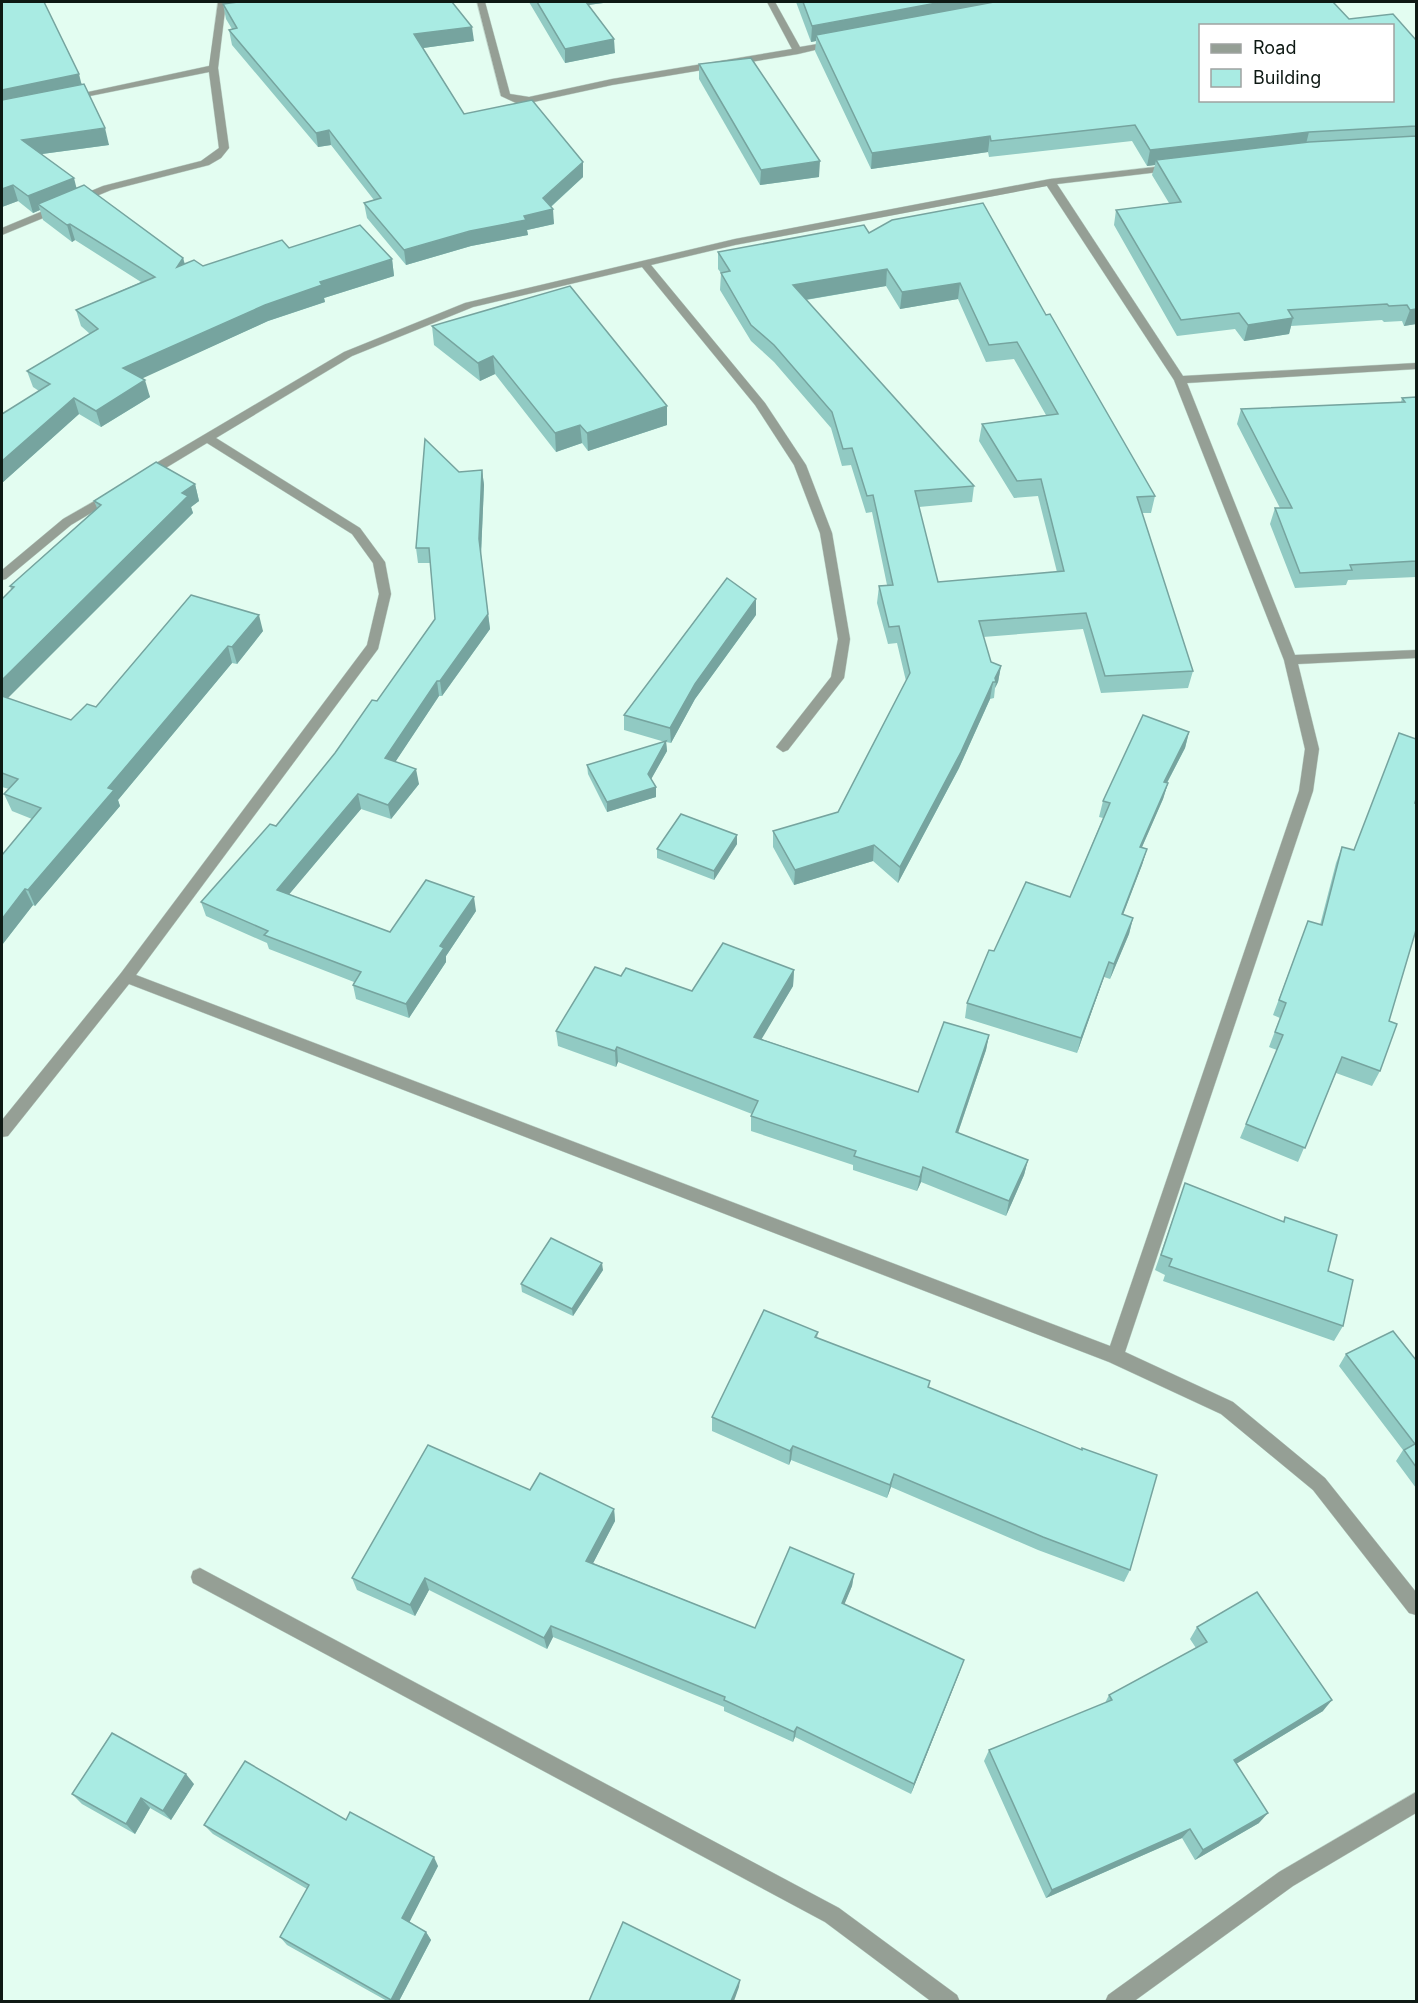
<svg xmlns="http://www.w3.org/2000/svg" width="1418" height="2003" viewBox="0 0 1418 2003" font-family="Inter,sans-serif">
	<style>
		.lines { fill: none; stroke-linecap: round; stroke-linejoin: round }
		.minor-casing { stroke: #c1d9ce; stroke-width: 1 }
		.minor { fill: #959f95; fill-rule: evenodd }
		.wall { fill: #91cac3; fill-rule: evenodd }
		.shaded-wall { fill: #76a49f }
		.building { fill: #a9ebe3; stroke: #76a49f; stroke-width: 1.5; fill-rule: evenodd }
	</style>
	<rect width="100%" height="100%" fill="#e3fdf1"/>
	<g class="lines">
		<g class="minor-casing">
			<g id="minor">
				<path d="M218,2h8l-8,66 11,80 -8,10 -12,7 -98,25 -109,45v-7l101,-42 98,-25 18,-13 -10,-76 -139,28 -5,-3 144,-31z"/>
				<path d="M477,2h8l25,92 19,3 83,-18 180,-30 -25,-47h8l25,45 35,-6 5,3 -42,10 -186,31 -83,18h-13l-15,-7z"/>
				<path d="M1172,165l5,3 -1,2 -119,14 126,192 233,-13v6l-229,14 108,272 121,-5v8l-118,6 21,85 -6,42 -188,561 108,50 92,76 91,114v23l-7,-2 -96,-123 -92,-76 -112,-52 -980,-378 -121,152 -6,1v-17l119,-147 246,-328 12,-51 -6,-31 -21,-29 -145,-91 -58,35h-8v-6l203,-120 121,-49 270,-64 315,-60zM1047,186l127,194 110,280 21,89 -6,42 -189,555 -974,-371 242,-326 13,-55 -6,-32 -25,-34 -144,-90 136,-82 121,-49 169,-40 113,138 39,60 26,68 18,106 -7,38 -55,70 7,5 5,-2 56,-72 6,-39 -18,-106 -26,-68 -41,-62 -114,-138 84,-20z"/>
				<path d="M112,491l4,1v6l-45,27 -65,54 -4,1v-10l61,-51z"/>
				<path d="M200,1568l639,340 118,87 3,7h-28l-107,-80 -632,-339 -2,-6 2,-6z"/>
				<path d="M1416,1792v21l-123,73 -160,116h-28l3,-7 171,-123z"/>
			</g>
		</g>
		<use href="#minor" class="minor"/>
	</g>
	<g class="wall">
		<path d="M2,2l80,82 27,61 -67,9 35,34 106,70 2,6 18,2 86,-18 103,11 2,17 -70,22 1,4 -57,19 -127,57 9,19 -49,30 -22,-13 -77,69v-69l37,-23 -6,-4 -6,-16 63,-37 -9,-8 -5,-16 65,-28 -66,-42 -3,2 -29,-22 -3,-10 -7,3 -15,-12 -16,6z"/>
		<path d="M231,2h221l22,39 -51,7 41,66 119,63 -32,30 3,17 -27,6 1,5 -57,11 -65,19 -39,-47 -3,-15 10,-3 -43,-55 -13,2 -86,-102 -3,-15 3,-1 -6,-10 -3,-15 9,-1z"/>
		<path d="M529,2h82l-23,3 27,48 -50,10z"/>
		<path d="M796,2h537l16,17 67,21v284l-12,2 -2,-5 -18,1 -2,-2 -91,6 -2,8 -45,7 -9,-12 -58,7 -63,-111 2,-15 53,-7 -17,-28 3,-10 -8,1 -15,-25 -143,16 -1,-5 -117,17 -56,-118 1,-10 -5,1z"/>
		<path d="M699,64l120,113 -59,8 -61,-106z"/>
		<path d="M869,233l177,82 109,181 -4,17h-9l51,158 -5,17 -87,5 -18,-64 -100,8 8,25 10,4 -3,16 -3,6 -1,10 -4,1 -31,69 -61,115 -25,-22 -79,24 -21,-38v-16l65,-19 68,-131 -9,-38 -9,1 -11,-41 2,-17 8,-1 -15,-73 -6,1 -15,-48 -9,1 -11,-38 -57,-66 -23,-21 -31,-51 1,-17 -3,-4v-17zM886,286l14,23 58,-10 28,63 28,-3 32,56 -64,9 -3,17 35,57 24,-2 19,76 -119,10 -19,-75 53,-5 2,-16 -168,-186z"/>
		<path d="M432,326l235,80v19l-79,26 -6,-8 -26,9 -61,-78 -15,7 -46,-36z"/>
		<path d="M1416,397v180l-68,3 -2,5 -51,3 -25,-64 5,-16h5l-43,-84 4,-15 160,-7 1,-4z"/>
		<path d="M482,470l2,15 -3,69 9,75 -48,67h-3l-44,66 24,22 -28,35 -30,-10 -72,85 101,38 86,-21 -30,45v6l-37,56 -53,-19 -3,-14 1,-3 -85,-33 -2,-6 -61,-27 -5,-14 75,-76 101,-125 58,-82 -5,-56h-12l-2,-15 43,-76z"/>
		<path d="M195,484l4,17 -8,6 2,6 -186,185 64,22 25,-13 95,-112 72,36 -26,33 -5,-1 -114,137 2,6 -85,100 -2,-1 -31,40 30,-126 -20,-8 -8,-17 5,-5 -7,-2v-188l9,-9 -1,-4 87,-78 -3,-7z"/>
		<path d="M756,615l-61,84 -24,44 -5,-1 1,9 -16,28 5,18 -49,15 -19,-38 -1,-9 78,-23 -41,-12v-15z"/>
		<path d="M1189,732l-4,16 -18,35h1l-5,16 -21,48 5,2 -5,16 -19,50 10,3 -4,16 -19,45 -6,-2 -27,76 -112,-35 2,-15 27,-52 76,-54 33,-79 -4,-1 4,-16z"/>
		<path d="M1415,803h1v128l-27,90 -9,50 -8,15 -36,-13 -38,89 -58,-24 37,-88 -8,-3 11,-29 -7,-3 29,-78 18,-12 16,-62 6,-16 12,3z"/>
		<path d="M737,835v9l-23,36 -57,-22v-9z"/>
		<path d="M794,970l-1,16 -32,53 157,53 71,-57 -3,15 -28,83 70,27 -4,15 -18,41 -85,-34 -4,9 -64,-21v-5l-102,-34v-15l1,-2 -134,-52 -2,5 -58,-21 -2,-15 65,-55 71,15z"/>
		<path d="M1185,1183l98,39 2,-5 43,54 15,55 -9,15 -171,-60 2,-6 -10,-5z"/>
		<path d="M603,1270l-30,46 -51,-24 -1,-8z"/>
		<path d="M818,1332l-1,6 113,43 -1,6 201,183 -6,12 -86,-32 -147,-63 -4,11 -96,-38 -2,5 -77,-34v-14z"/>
		<path d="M1346,1354l70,6v128l-20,-27 7,-11 -64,-84z"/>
		<path d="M530,1490l84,19 1,12 -22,42 162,65 99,-54 -2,12 -8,18 116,67 -49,123 -116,-57 -2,5 -69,-31v-4l-171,-70 -6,12 -118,-59 -14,26 -58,-26 -5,-12z"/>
		<path d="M1197,1627l126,84 -87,53 23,59 -64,37 -13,-22 -136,60 -62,-137 5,-11 116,-47 4,-8 87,-47 -6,-9z"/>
		<path d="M194,1784l-23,36 -21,-12 -15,26 -53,-30 -10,-10z"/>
		<path d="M346,1820l92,46 -29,56 17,10 5,8 -32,61h-12l-100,-56 -7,-8 27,-48 -94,-55 -9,-9z"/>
	</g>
	<g class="shaded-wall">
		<path d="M580,2h31l-31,4z"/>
		<path d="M942,2h79l-205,33v6l-5,1 1,-16z"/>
		<path d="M472,27l2,14 -58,8 -2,-15z"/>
		<path d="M614,39l1,14 -50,10v-14z"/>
		<path d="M79,74l4,16 -81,17v-17z"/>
		<path d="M105,128l4,17 -82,11 -5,-16z"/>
		<path d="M329,130l2,15 -13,2 -2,-14z"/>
		<path d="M1309,132l-4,16 -149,12 -1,5 -8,1 3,-16z"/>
		<path d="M990,136l-2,16 -117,17 1,-16z"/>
		<path d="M820,161l-1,16 -59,8 1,-15z"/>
		<path d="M583,162v15l-36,33 6,-1 1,15 -27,6 1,5 -57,11 -65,19 -2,-15 120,-34z"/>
		<path d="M74,178l4,16 -40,10 2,6 -7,3 -5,-17z"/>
		<path d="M13,185l5,16 -16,6v-18z"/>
		<path d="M70,224l5,16 -3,2 -5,-17z"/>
		<path d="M183,258l4,16 -10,-7z"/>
		<path d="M392,259l2,17 -70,22 1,4 -57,19 -140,64 -5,-17 142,-63 55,-23z"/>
		<path d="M887,269l-1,17 -94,16 1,-17z"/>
		<path d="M960,283l-2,16 -58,10 2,-17z"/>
		<path d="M1416,309v15l-12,2 6,-16z"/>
		<path d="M1293,318l-4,16 -45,7 4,-16z"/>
		<path d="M493,356l2,18 -15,7 -2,-18z"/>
		<path d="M145,380l5,17 -49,30 -5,-16z"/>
		<path d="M74,398l5,16 -77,69v-22z"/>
		<path d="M667,406v19l-79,26 -1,-18z"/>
		<path d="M580,425l2,18 -26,9 -1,-19z"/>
		<path d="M482,470l2,15 -3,69 -2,-15z"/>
		<path d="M195,484l4,17 -8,6 2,6 -191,191v-24l180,-187z"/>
		<path d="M756,599v16l-61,84 -24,44 -1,-15 25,-44z"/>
		<path d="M488,614l2,15 -48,67 -2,-15z"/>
		<path d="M259,615l4,16 -26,33 -5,-17z"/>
		<path d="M228,646l4,17 -114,137 2,6 -85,100 -7,-16 80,-102z"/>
		<path d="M1001,666l-3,16 -3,6 1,-6 -1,-4z"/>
		<path d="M437,681l2,15 -51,77 -3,-15z"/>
		<path d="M993,682l-3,17 -31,69 -61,115 2,-16z"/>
		<path d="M1189,732l-4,16 -26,50 5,-16z"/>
		<path d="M666,741l1,10 -18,32 -1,-9z"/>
		<path d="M416,769l3,15 -28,35 -3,-14z"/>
		<path d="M1168,783l-5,16 -28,64 5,-16z"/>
		<path d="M656,787v10l-49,15v-10z"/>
		<path d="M358,794l3,15 -80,95 -4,-14z"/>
		<path d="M737,835v9l-23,36v-9z"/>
		<path d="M874,845l-1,16 -79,24 1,-15z"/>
		<path d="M1147,849l-5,16 -25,65 5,-16z"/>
		<path d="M25,889l8,16 -31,40v-26z"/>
		<path d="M474,897l2,14 -30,45v6l-37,56 -3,-14 34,-58z"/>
		<path d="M1133,918l-4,16 -19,45 4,-15z"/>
		<path d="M1109,962l-5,15 -27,76 4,-15z"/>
		<path d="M794,970l-1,16 -39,66v-15z"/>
		<path d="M989,1035l-3,15 -33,97 3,-15z"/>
		<path d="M617,1047l1,15 -2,5 -1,-16z"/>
		<path d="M1028,1160l-4,15 -18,41 3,-15z"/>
		<path d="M923,1167l-2,15 -4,9 3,-14z"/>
		<path d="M602,1263l1,7 -30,46 -1,-7z"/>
		<path d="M793,1446l-2,14 -2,5 1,-14z"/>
		<path d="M894,1474l-3,13 -4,11 3,-13z"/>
		<path d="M614,1509l1,12 -27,52 -2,-12z"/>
		<path d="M854,1574l-2,12 -12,29 2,-12z"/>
		<path d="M425,1578l4,12 -14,26 -5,-11z"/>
		<path d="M551,1626l2,11 -6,12 -3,-11z"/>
		<path d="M964,1660l-4,11 -49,123 3,-10z"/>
		<path d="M1332,1700l-9,11 -97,59 8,-10z"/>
		<path d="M797,1727l-2,10 -2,5 1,-10z"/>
		<path d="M186,1774l8,10 -23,36 -8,-9z"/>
		<path d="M141,1798l9,10 -15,26 -9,-10z"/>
		<path d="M1268,1813l-9,10 -64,37 8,-10z"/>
		<path d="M1190,1829l-8,9 -136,60 6,-8z"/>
		<path d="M434,1857l4,9 -31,61 -5,-9z"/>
		<path d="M426,1932l5,8 -32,61h-7l-1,-1z"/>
		<path d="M740,1980l-1,7 -5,14h-3z"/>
	</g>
	<g class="building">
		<path d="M2,2h42l35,72 -77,16z"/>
		<path d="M238,2h214l20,25 -58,7 50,80 68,-14 51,62 -40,36 10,11 -29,7 2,4 -56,11 -66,19 -40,-47 17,-5 -52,-68 -13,3 -87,-103 8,-2 -14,-24z"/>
		<path d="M537,2h49l28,37 -49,10z"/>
		<path d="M803,2h139l-130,24z"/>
		<path d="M994,2h339l16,17 44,-5 23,26v86l-107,6 -159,18 -15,-25 -144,16 -1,-5 -118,17 -56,-118zM1200,26h192v74h-192z"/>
		<path d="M751,58l69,103 -59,9 -62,-106z"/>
		<path d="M84,84l21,44 -83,12 52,38 -46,18 -15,-11 -11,4v-89z"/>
		<path d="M1416,136v173l-6,1 -3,-5 -18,1 -2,-2 -99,6 5,8 -45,7 -9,-12 -58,7 -65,-110 65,-8 -25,-42 153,-18z"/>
		<path d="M84,185l99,73 -6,9 17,-7 9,6 79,-26 7,8 71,-23 32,34 -72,23 2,3 -57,20 -142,63 22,12 -49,31 -22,-13 -72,63v-47l48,-30 -23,-13 71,-42 -22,-19 79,-33 -85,-53 -3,1 -29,-21z"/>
		<path d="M983,203l63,112 4,-1 105,182 -18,1 56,174 -88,5 -19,-63 -107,8 12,41 10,4 -6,12 1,4h-3l-32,70 -61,115 -26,-22 -79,25 -22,-39 65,-19 72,-139 -11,-47 -10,1 -10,-41 14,-1 -20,-90 -6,1 -15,-48 -9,1 -11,-37 -58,-67 -23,-20 -30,-52 9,-2 -12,-19 146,-27 5,8 23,-13zM887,269l15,23 58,-9 29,62 28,-3 41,72 -76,10 35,57 24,-2 23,92 -126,11 -23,-91 59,-5 -181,-201z"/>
		<path d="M570,286l97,120 -80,27 -7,-8 -25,8 -62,-77 -15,7 -46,-37z"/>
		<path d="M1416,397v164l-66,4 2,5 -52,3 -25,-65h17l-51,-99 164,-7 -3,-4z"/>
		<path d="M425,439l34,33 23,-2 -3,69 9,75 -48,67h-3l-52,77 31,11 -28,36 -30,-11 -81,96 113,42 36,-52 48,17 -34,49 4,2 -38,56 -53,-19 8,-13 -97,-37 4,-4 -67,-29 69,-78 6,2 59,-73 37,-53 5,1 58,-82 -6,-71h-13z"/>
		<path d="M156,462l39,22 -13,9 6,3 -186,184v-81l12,-12 -4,-1 91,-81 -7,-4z"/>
		<path d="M727,578l29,21 -61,85 -25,44 -46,-13z"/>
		<path d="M191,595l68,20 -27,32 -4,-1 -120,142 6,2 -86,100 -3,-1 -23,30v-64l39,-47 -37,-14 14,-15 -16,-6v-77l69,24 16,-16 9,3z"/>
		<path d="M1143,715l46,17 -25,50 4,1 -28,64 7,2 -25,65 11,4 -19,46 -5,-2 -28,76 -114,-35 22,-53 5,1 32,-69 44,15 40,-94 -7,-2z"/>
		<path d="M1399,733l17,6v60l-1,4h1v127l-27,91 8,3 -17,47 -38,-14 -37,91 -59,-24 37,-89 -8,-3 11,-29 -7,-3 29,-79 14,4 20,-78 12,3z"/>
		<path d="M666,741l-18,33 8,13 -49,15 -20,-37z"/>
		<path d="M681,814l56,21 -23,36 -57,-22z"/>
		<path d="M723,943l71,27 -40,67 164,55 26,-70 45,13 -33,97 72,28 -19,41 -86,-34 -3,10 -66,-21 2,-5 -105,-35 7,-15 -141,-54 -2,4 -59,-20 39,-64 26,9 5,-8 66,23z"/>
		<path d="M1185,1183l99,39 1,-5 52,18 -9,36 25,9 -10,46 -174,-60 3,-7 -11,-4z"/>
		<path d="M551,1238l51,25 -30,46 -51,-25z"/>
		<path d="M764,1310l54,22 -3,5 115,44 -2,6 154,63v-2l75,27 -27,95 -87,-33 -149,-63 -4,11 -97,-39 -3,5 -78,-34z"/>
		<path d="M1393,1331l23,29v107l-12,-17 11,-6 -69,-90z"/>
		<path d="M428,1445l102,45 10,-17 74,36 -28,52 169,67 35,-81 64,27 -12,29 122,57 -50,124 -117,-57 -3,5 -70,-32 1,-3 -174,-71 -7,12 -119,-60 -15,27 -58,-27z"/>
		<path d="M1257,1592l75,108 -98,60 34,53 -65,37 -13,-21 -138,61 -63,-140 123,-50 -3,-5 98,-53 -10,-15z"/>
		<path d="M112,1733l74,41 -23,37 -22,-13 -15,26 -54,-30z"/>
		<path d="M245,1761l101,59 4,-8 84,45 -32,61 24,14 -35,68 -111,-63 29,-52 -105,-60z"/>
		<path d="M623,1922l117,58 -9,21h-142z"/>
	</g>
	<rect width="1418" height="2003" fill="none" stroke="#0e1914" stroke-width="6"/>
	<rect x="1199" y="24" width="195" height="78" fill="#ffffff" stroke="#9fa3a1" stroke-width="1.5"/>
	<rect x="1211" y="44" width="30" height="9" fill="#959f95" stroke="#9fa3a1" stroke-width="1.5"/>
	<text x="1253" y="54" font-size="18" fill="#0e1914">Road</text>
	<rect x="1211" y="69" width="30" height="18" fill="#a9ebe3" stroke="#9fa3a1" stroke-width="1.5"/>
	<text x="1253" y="84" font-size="18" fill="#0e1914">Building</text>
</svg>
